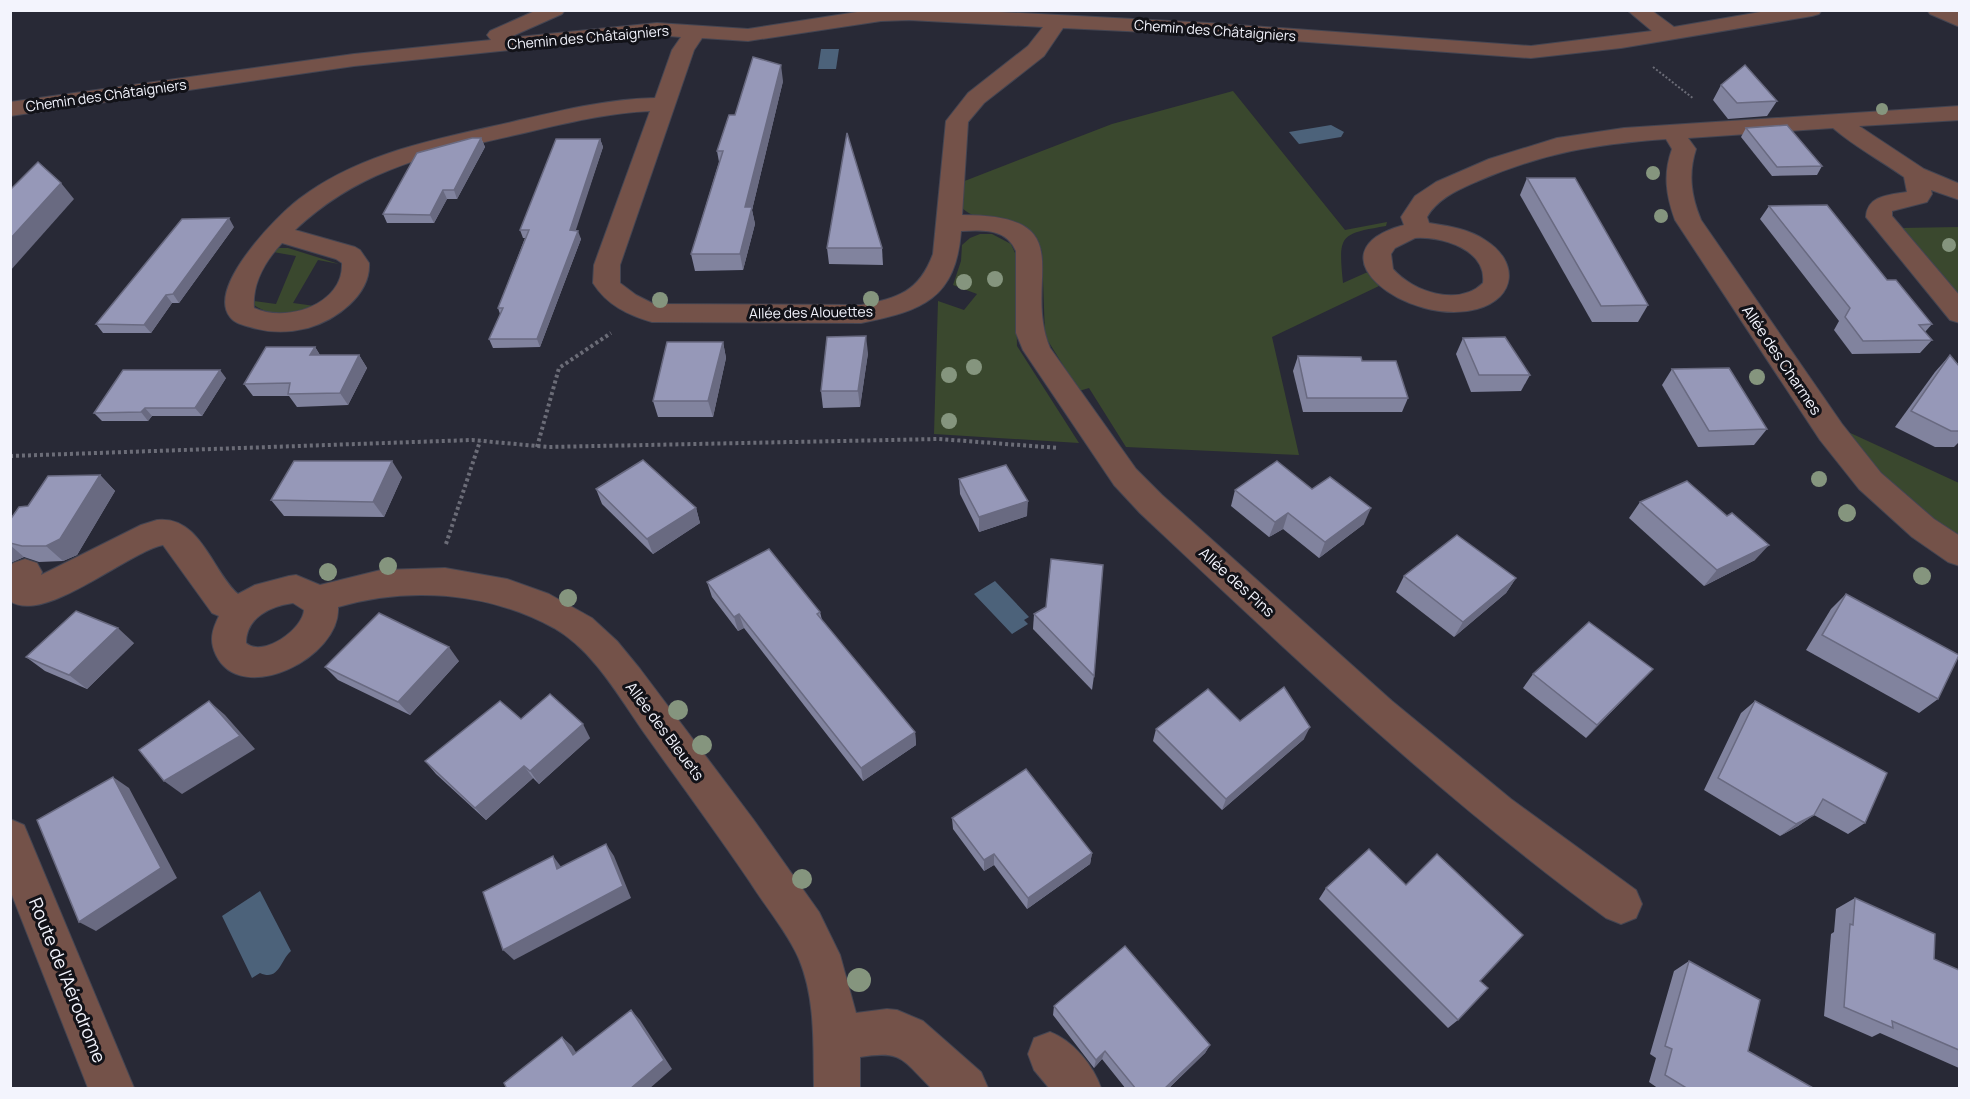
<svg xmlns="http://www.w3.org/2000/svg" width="1970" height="1099" viewBox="0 0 1970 1099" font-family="Manrope,sans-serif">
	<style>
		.green { fill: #3a482e }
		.water { fill: #4c627a }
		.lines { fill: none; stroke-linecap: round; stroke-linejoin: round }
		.minor-casing { stroke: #444552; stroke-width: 2 }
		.path-far1 { stroke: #6b6c77; stroke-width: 2; stroke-dasharray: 2 2; stroke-linecap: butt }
		.path { stroke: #6b6c77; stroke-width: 4; stroke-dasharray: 3 3; stroke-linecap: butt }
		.minor { fill: #745249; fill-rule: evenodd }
		.tree { fill: #85957e }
		.wall { fill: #81839e }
		.shaded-wall { fill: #696a81 }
		.building { fill: #9698b8; stroke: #696a81; stroke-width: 1.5 }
		.labels { text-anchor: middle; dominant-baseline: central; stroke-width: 6; stroke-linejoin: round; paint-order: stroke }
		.far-street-label { font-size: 14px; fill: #f3f4fd; stroke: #121218 }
		.street-label { font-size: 15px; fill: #f3f4fd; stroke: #121218 }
		.near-street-label { font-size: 18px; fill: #f3f4fd; stroke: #121218 }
	</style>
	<rect width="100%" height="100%" fill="#282936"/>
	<g class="green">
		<path d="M1233,91l112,139 42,-8 -1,4c-46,8 -48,8 -43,57l27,-12 9,15 -107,51 27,118 -173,-8 -37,-59 -10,3 -34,-55 -3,-85c-16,-45 -55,-20 -80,-43v-26l150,-58z"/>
		<path d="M1959,227v69l-58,-68z"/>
		<path d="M980,234h12l19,10 4,9 2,93 62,97 -145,-9 4,-133 26,9 13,-16 -24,-9 8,-24 1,-16 8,-7z"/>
		<path d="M279,248h9l51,16 -21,-4 -25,43 22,3c-21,9 -42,12 -61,-1v-4l22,3 20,-48 -23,-4z"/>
		<path d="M1846,431l113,52v58l-76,-64z"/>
	</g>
	<g class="water">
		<path d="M821,49h18l-3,20h-18z"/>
		<path d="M1331,125l13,7 -3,5 -42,7 -10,-12z"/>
		<path d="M995,581l34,36 -5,3 4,4 -16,10 -38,-40z"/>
		<path d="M260,891l31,60c-10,8 -12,31 -31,22l-8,5 -30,-62z"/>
	</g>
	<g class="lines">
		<g class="minor-casing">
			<g id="minor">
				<path d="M537,10h28l-3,4 -54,24 149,-15 91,6 122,-19h92l247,13 322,23 121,-15 -25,-21h24l23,17 98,-17h50l-3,4 -7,2 -191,32 -90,10 -322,-23 -146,-7 -19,28 -60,47 -16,19 -6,93c124,0 59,64 88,133l86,121 26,26 230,206 119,98 125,91 6,14 -6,14 -15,6 -15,-6c-167,-122 -316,-264 -466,-405l-26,-28 -91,-135 -7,-17v-82c-10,-23 -33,-21 -55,-20 -5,68 -39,80 -100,92l-209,-1c-24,-7 -45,-17 -59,-39l1,-18 56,-154c-46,2 -91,14 -135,24 -85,20 -154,33 -220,95l60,17 5,3 9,13c2,32 -33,57 -61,65 -20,5 -38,5 -58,-1 -7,-2 -16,-4 -20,-10 -24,-30 48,-102 69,-118 62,-47 139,-60 213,-77 47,-11 94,-23 143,-24l17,-48 9,-13 -24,-2 -303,31 -344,50v-14l344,-48 137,-14 -4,-5 3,-4zM909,20l134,7 -15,19 -60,47 -22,28 -13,133c-14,38 -35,44 -72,51l-207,-1 -18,-9 -16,-12v-18l74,-215 8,-12 46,3 133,-20zM282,243l54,16 6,4c2,42 -56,60 -88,45 -2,-25 12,-48 28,-65z"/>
				<path d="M1927,10h27l6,3v14l-30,-13z"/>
				<path d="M1960,106v14l-101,6 65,43 36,15v16l-29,-10 1,4 -5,8 -35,9v5l68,80v27l-10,-3 -84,-103c1,-22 24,-22 41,-25l-3,-15c-24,-17 -49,-30 -71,-49l-145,10 8,11c-8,25 -5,47 5,71l141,204 39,49 53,46 26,17v30l-12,-4 -36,-25 -53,-48 -39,-49 -145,-220c-9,-25 -12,-46 -3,-71l-6,-10c-70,5 -123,14 -188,42 -20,9 -40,17 -51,36l2,6c19,3 40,6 56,17 34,21 32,58 -8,69 -67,19 -172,-57 -73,-84l-3,-8 14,-21 21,-14 53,-23 68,-21 67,-10zM1415,238c26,-2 72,11 68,45 -24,24 -70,9 -90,-14l-2,-15 4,-6z"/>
				<path d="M157,520c43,-5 55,51 81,74l17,-9 34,-9 7,-1 24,10 61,-15 64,-2 62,11 42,15 43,24 25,23 23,28 113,150 66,93 21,43 16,58 31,-4 10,1 26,11 58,51 7,16h-57c-29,-29 -29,-38 -71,-31v31h-46c-1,-43 2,-88 -15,-129 -11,-26 -34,-53 -49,-77 -34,-50 -70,-99 -105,-148 -26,-37 -51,-83 -91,-106 -66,-36 -145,-42 -216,-21 3,51 -97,100 -122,48 -7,-14 -4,-25 3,-39l-7,-3 -49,-68c-37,8 -119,80 -153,56v-33l3,-5 12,-4 12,4 5,9 -1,3 100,-50zM293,603l11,7c-1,19 -41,48 -58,33 0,-26 25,-37 47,-40z"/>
				<path d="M10,819l14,6 110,263h-46l-78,-198z"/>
				<path d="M1050,1032c23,9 43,33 51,56h-52l-15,-18 -6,-16 6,-16z"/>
			</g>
		</g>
		<path class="path-far1" d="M1653,67l41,32"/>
		<g class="path">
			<path d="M537,447l22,-79 52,-35"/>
			<path d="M10,456l462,-16 76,7 391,-8 120,9"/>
			<path d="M446,544l34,-103"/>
		</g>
		<use href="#minor" class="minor"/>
	</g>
	<g class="tree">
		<circle cx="1882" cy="109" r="6"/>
		<circle cx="1653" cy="173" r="7"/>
		<circle cx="1661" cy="216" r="7"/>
		<circle cx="1949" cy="245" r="7"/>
		<circle cx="995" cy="279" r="8"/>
		<circle cx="964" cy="282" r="8"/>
		<circle cx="871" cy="299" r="8"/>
		<circle cx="660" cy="300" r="8"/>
		<circle cx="974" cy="367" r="8"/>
		<circle cx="949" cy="375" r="8"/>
		<circle cx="1757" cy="377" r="8"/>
		<circle cx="949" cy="421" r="8"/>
		<circle cx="1819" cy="479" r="8"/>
		<circle cx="1847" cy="513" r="9"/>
		<circle cx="388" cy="566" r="9"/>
		<circle cx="328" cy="572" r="9"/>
		<circle cx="1922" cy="576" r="9"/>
		<circle cx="568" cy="598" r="9"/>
		<circle cx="678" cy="710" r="10"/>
		<circle cx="702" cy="745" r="10"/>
		<circle cx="802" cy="879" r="10"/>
		<circle cx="859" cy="980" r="12"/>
	</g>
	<g class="wall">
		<path d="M783,81l-31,129 3,14 -12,46 -48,1 -4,-17 28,-92 -2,-11 18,-36z"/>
		<path d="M1721,85l56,16 -10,15 -39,3 -15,-19z"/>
		<path d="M1746,128l76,38 -5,9 -45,1 -31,-39z"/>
		<path d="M481,138l4,9 -28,52h-10l-13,24h-47l-4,-9z"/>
		<path d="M600,139l3,8 -28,83 6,9 -41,108 -47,1 -4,-9 11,-25 -2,-6 27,-70h-2l-3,-8z"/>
		<path d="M1527,178l121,127 -10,17h-46l-72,-127z"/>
		<path d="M1769,206l118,74 45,44 -7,8 7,8 -12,13 -68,1 -18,-24 5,-9 -79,-102z"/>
		<path d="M234,227l-55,76h-7l-21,30h-48l-7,-9z"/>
		<path d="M827,248h55l1,17 -54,-1z"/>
		<path d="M1463,338l67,37 -9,16 -50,1 -15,-38z"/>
		<path d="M723,342l3,16 -13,59h-55l-5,-16z"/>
		<path d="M315,347l5,8h39l8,13 -19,37 -51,2 -8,-11h-36l-9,-12z"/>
		<path d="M868,353l-8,54 -37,1 -2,-17z"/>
		<path d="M1950,355l9,11v76l-5,5h-19l-40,-20 40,-55z"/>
		<path d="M1298,356l64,5 46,37 -6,14h-99l-10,-41z"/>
		<path d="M1672,369l95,60 -13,16 -56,2 -36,-62z"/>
		<path d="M226,378l-24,38h-50l-4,5h-46l-8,-8z"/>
		<path d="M100,475l15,16 -38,64 -14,6 -24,1 -15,-5 -14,6v-43l18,-14z"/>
		<path d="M402,477l-18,40 -100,-1 -13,-16z"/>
		<path d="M959,479l68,37 -48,16 -19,-38z"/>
		<path d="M596,489l100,19 4,15 -47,31 -51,-50z"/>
		<path d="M1312,489l52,35 -45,34 -36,-29 -14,8 -38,-31 4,-16z"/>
		<path d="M1640,502l115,58 -51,26 -75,-68z"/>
		<path d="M1404,576l112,2 -10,15 -52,44 -58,-45z"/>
		<path d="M707,582l113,30 2,8 93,112 1,13 -53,36 -119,-153 -6,3 -26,-34z"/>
		<path d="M1846,594l92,105 -19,14 -113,-63 25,-41z"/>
		<path d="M1046,607l48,69 -2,14 -59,-61 1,-15z"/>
		<path d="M134,643l-47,46 -42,-18 -19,-14z"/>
		<path d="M459,661l-49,54 -72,-35 -13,-13z"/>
		<path d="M1653,669l-67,69 -63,-50 10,-14z"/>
		<path d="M1755,701l110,122 -17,11 -34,-19 -16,11 -18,10 -76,-46 37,-77z"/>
		<path d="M521,719l69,19 -51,46 -6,-6 -47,42 -50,-46 -11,-13z"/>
		<path d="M1240,721l64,18 -82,71 -69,-69 3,-12z"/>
		<path d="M952,818l140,35 -2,11 -63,45 -33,-44 -10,6 -31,-42z"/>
		<path d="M1326,888l154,93 -22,39 -10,8 -129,-129z"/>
		<path d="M1855,898l79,61 25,11v98l-79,-35 -8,4 -48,-21 7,-82 3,-2 2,-23z"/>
		<path d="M1689,961l59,90 67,38h-156l-10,-7 7,-24 -6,-4 24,-83z"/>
		<path d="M1054,1006l156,39 -5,8 -37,36h-42l-24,-30 -8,9 -41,-53z"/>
	</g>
	<g class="shaded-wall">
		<path d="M781,65l2,16 -31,129 3,14 -12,46 -3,-16 5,-47z"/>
		<path d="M481,138l4,9 -28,52 -3,-9z"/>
		<path d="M600,139l3,8 -30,92 -3,-9z"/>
		<path d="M61,183l13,16 -64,72v-32z"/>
		<path d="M443,190l4,9 -13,24 -4,-8z"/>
		<path d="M229,218l5,9 -55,76 -6,-9z"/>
		<path d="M578,231l3,8 -41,108 -3,-8z"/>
		<path d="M166,295l6,8 -21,30 -7,-8z"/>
		<path d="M866,336l2,17 -8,54 -2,-16z"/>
		<path d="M723,342l3,16 -13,59 -5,-16z"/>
		<path d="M315,347l8,13 -13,-5z"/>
		<path d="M359,355l8,13 -19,37 -8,-12z"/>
		<path d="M220,370l6,8 -24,38 -7,-8z"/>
		<path d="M145,408l7,8 -4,5 -7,-9z"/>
		<path d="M392,461l10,16 -18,40 -11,-15z"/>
		<path d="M100,475l15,16 -38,64 -14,6 -17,-15z"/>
		<path d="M1028,501l-1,15 -48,16v-15z"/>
		<path d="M696,508l4,15 -47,31 -6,-15z"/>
		<path d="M1371,508l-7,16 -45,34 6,-16z"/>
		<path d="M1288,513l-5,16 -14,8 6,-15z"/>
		<path d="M10,545l14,12 -14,6z"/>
		<path d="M1769,545l-14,15 -51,26 13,-16z"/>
		<path d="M1516,578l-10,15 -52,44 9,-15z"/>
		<path d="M739,614l5,14 -6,3 -4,-14z"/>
		<path d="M118,628l16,15 -47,46 -18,-14z"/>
		<path d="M449,647l10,14 -49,54 -12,-13z"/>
		<path d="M1653,669l-13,13 -54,56 11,-13z"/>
		<path d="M209,701l16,14 30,34 -73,45 -18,-13z"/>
		<path d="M583,724l7,14 -51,46 -9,-13z"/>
		<path d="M1310,727l-6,12 -82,71 4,-11z"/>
		<path d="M915,732l1,13 -53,36 -2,-13z"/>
		<path d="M524,766l9,12 -47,42 -11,-12z"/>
		<path d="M113,777l16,11 48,90 -81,53 -17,-9z"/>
		<path d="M1814,815l-16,11 -18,10 16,-12z"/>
		<path d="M606,844l8,12 17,42 -117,62 -11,-10z"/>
		<path d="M1092,853l-2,11 -63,45 1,-11z"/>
		<path d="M994,854v11l-10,6v-11z"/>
		<path d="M553,856l9,12 -5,1z"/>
		<path d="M631,1010l9,10 32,49 -23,20h-19z"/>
		<path d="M562,1037l10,9 11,17 -10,-8z"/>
		<path d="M1210,1045l-5,8 -37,36h-4z"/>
		<path d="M1105,1051l-3,8 -8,9 2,-8z"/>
	</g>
	<g class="building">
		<path d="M753,57l28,8 -36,142h7l-12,47h-49l32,-103h-6l12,-36h6z"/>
		<path d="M1745,65l32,36 -40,2 -16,-18z"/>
		<path d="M1787,125l35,41 -45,1 -31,-39z"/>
		<path d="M847,133l35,115h-55z"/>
		<path d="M472,138h9l-27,52h-11l-13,25 -47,-1 34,-61z"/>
		<path d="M556,139h44l-30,91 8,1 -41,108h-48l14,-31h-5l31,-78h-9z"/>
		<path d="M38,162l23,21 -51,56v-49z"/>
		<path d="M1527,178h48l73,127 -47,1z"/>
		<path d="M1827,205l60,75h9l36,44 -13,1 13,15 -69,1 -18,-24 5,-9 -81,-102z"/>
		<path d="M229,218l-56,76 -7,1 -22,30 -48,-1 86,-105z"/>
		<path d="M866,336l-8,55h-37l6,-54z"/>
		<path d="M1505,337l25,38h-51l-16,-37z"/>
		<path d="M667,342h56l-15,59h-55z"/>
		<path d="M266,347h49l-5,8h49l-19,38 -52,1 2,-11 -46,1z"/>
		<path d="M1950,355l9,11v65h-8l-40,-20z"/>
		<path d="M1298,356l63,1 1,4h34l12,37h-101z"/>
		<path d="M1729,368l38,61 -58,2 -37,-62z"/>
		<path d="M123,370h97l-25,38h-50l-4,4 -47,1z"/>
		<path d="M643,460l53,48 -49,31 -51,-50z"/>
		<path d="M294,461h98l-19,41 -102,-2z"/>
		<path d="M1277,461l35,28 18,-12 41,31 -46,34 -37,-29 -13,9 -40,-32z"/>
		<path d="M1006,465l22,36 -49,16 -20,-38z"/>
		<path d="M100,475l-40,64 -14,7h-24l-12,-3v-23l9,-13 9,-1 20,-30z"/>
		<path d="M1687,481l40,35 5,-3 37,32 -52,25 -77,-68z"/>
		<path d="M1457,535l59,43 -53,44 -59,-46z"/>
		<path d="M769,549l51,63 -3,2 98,118 -54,36 -122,-154 -5,3 -27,-35z"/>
		<path d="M1051,559l52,6 -9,111 -60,-62 12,-7z"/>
		<path d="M1846,594l113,61 -21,44 -116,-64z"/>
		<path d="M76,611l42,17 -49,47 -43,-18z"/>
		<path d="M379,613l70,34 -51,55 -73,-35z"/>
		<path d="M1589,622l64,47 -56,56 -64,-51z"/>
		<path d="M1284,687l26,40 -84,72 -70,-70 52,-40 32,32z"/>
		<path d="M550,694l33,30 -53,47 -6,-5 -49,42 -50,-47 75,-60 21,18z"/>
		<path d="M209,701l31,35 -76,45 -25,-31z"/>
		<path d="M1755,701l132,72 -22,50 -42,-24 -9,16 -18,9 -78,-46z"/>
		<path d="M1026,769l66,84 -64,45 -34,-44 -10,6 -32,-42z"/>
		<path d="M113,777l48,91 -82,54 -42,-102z"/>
		<path d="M606,844l17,42 -120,64 -20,-58 70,-36 4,13z"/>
		<path d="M1369,849l37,36 31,-31 86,81 -43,46 8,7 -30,32 -132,-132z"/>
		<path d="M1855,898l80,36 -1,25 25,11v80l-67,-29 1,7 -49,-21 6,-83 3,1z"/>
		<path d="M1125,946l85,99 -46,44h-28l-31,-38 -9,9 -42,-54z"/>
		<path d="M1689,961l71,39 -12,51 67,38h-127l-23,-14 7,-26 -7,-3z"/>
		<path d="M631,1010l33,50 -34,29h-123l-3,-6 58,-46 11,18z"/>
	</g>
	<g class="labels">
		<g class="far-street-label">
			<text transform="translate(1215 30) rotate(4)">Chemin des Châtaigniers</text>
			<text transform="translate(588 37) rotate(-5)">Chemin des Châtaigniers</text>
			<text transform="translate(106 95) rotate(-8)">Chemin des Châtaigniers</text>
			<text transform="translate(811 312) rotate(-1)">Allée des Alouettes</text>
		</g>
		<g class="street-label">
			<text transform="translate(1782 360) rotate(56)">Allée des Charmes</text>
			<text transform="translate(1237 582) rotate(42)">Allée des Pins</text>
			<text transform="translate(665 731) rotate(53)">Allée des Bleuets</text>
		</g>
		<g class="near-street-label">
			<text transform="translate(68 980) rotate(68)">Route de l'Aérodrome</text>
		</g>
	</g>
	<rect width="1970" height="1099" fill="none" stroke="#f3f4fd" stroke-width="24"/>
</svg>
